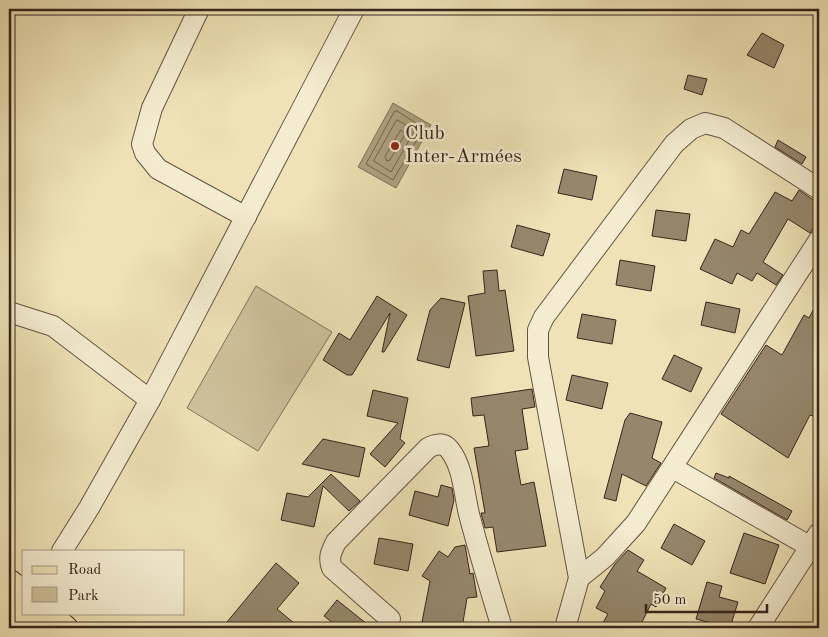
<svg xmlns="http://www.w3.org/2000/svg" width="828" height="637" viewBox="0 0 828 637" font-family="'Old Standard TT',serif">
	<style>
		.green { fill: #cfc29c; stroke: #82745c }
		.water { fill: #afa282; stroke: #7f7059 }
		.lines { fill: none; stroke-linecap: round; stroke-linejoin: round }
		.shore { stroke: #72644f; stroke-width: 1 }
		.building { fill: #96876c; stroke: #36251c }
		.minor-casing { stroke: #645442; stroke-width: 22 }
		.major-casing { stroke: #36251c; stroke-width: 27 }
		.minor { stroke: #f4ecd0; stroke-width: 20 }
		.major { stroke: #eee2b6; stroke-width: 25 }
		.poi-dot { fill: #8f2418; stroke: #f4ecd0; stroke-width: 2 }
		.labels { text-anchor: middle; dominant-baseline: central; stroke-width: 5; stroke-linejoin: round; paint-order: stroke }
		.poi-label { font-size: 20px; fill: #36251c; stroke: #f4ecd0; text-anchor: start }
	</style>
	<rect width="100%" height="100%" fill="#eee2b6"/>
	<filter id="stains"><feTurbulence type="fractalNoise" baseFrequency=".004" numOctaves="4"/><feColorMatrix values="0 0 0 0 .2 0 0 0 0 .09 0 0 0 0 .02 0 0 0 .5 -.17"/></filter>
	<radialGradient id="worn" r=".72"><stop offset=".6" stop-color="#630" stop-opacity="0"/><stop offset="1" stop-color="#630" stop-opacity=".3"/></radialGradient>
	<path class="green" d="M256,286l76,46 -74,119 -71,-43z"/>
	<path class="water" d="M393,103l38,22 -35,63 -38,-21z"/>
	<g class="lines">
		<g class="shore">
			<path d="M397,111l27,17 -31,52 -27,-16 28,-52z"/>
			<path d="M397,120l18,10 -24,42 -17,-11z"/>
			<path d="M401,130l4,4 -15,26 -3,1 -2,-4z"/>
		</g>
	</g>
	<g class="building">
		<path d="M762,33l22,12 -10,23 -27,-13z"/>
		<path d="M688,75l19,4 -5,16 -18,-6z"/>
		<path d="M778,140l28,17 -4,7 -27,-17z"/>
		<path d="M564,169l33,7 -5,24 -34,-7z"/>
		<path d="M799,190l20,14v16l-9,13 -22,-14 -25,43 20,13 -7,10 -19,-12 -5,8 -15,-8 -5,11 -32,-15 15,-30 18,8 8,-17 8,4 26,-42 17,9z"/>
		<path d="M656,210l34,4 -4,27 -34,-5z"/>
		<path d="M517,225l33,9 -7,22 -32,-9z"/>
		<path d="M620,260l35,6 -4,25 -35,-6z"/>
		<path d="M497,270l2,21 6,-1 9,61 -38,5 -8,-60 17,-3 -2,-22z"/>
		<path d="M377,296l30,19 -23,37h-2l8,-39 -38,62h-5l-24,-15 16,-27 11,7z"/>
		<path d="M441,298l24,5 -16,65 -32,-8 13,-50z"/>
		<path d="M819,299v119l-9,-3 -22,43 -67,-44 45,-69 16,10 22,-40 5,3z"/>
		<path d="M706,302l34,7 -5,24 -34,-8z"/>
		<path d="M582,314l34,6 -4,24 -35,-6z"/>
		<path d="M674,355l28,13 -11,24 -29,-13z"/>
		<path d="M572,375l36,8 -6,26 -36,-9z"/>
		<path d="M532,389l3,18 -13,2 6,40 -13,2 6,34 13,-3 12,64 -49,6 -4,-25 -8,1 -4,-15h4l-11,-65 15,-2 -5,-31 -11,1 -2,-18z"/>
		<path d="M373,390l35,8 -8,41 5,4 -20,24 -15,-13 28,-31 -31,-7z"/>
		<path d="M630,413l32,9 -10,36 9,5 -15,23 -24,-12 -6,27 -12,-3 21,-78z"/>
		<path d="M323,439l42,9 -6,29 -57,-13z"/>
		<path d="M716,473l13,5v-2l63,35 -5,9 -73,-42z"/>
		<path d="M331,474l29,27 -11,10 -26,-25 -9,41 -33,-7 6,-27 21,4z"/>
		<path d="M441,485l11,3 2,12 -6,26 -39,-11 6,-24 23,6z"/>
		<path d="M674,524l31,17 -13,24 -31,-17z"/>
		<path d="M744,533l35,12 -14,39 -35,-11z"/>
		<path d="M379,538l34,6 -5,27 -34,-7z"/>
		<path d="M465,545l5,29 3,-1 4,24 -10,1 -5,30 -40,-6 8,-41 -8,-5 17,-25 9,6 7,-10z"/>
		<path d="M628,550l16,10 -7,11 29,17 -10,19 -5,-3 -12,24h-39l8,-14 -12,-6 9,-17 -5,-4 15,-23z"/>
		<path d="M276,563l23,20 -22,26 23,19h-78z"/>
		<path d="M707,582l15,4 -3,11 19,5 -8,26 -34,-9z"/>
		<path d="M337,600l35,28h-33l-15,-12z"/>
	</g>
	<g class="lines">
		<g class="minor-casing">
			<g id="minor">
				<path d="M199,9l-47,99 -10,36 3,9 13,16 88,48"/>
				<path d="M9,312l44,14 97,74"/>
				<path d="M673,468l136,78"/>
				<path d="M62,551l27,-43 61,-108 204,-391"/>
				<path d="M579,578l26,-21 31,-34 183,-283"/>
				<path d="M390,619l-58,-51c-4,-10 -1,-16 4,-26l92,-94c7,-4 15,-6 21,1 15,18 15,48 21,69 10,37 21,74 32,110"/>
				<path d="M565,628l14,-50 -41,-221v-27l6,-13 130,-173 17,-15 14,-6 19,5 95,61"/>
				<path d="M758,628l61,-95"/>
			</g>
		</g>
		<g class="major-casing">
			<g id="major">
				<path d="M9,582l15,12"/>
				<path d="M9,603l30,25"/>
				<path d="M47,613l18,15"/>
			</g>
		</g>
		<use href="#minor" class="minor"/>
		<use href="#major" class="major"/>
	</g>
	<circle class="poi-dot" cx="395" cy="146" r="5"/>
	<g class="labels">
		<g class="poi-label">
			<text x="405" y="134">Club<tspan x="405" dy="23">Inter-Armées</tspan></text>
		</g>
	</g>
	<rect width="828" height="637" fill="none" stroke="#eee2b6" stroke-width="30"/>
	<rect x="10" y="10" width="808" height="617" fill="none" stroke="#36251c" stroke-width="2.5"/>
	<rect x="15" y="15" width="798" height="607" fill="none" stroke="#36251c"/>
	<rect x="22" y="550" width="162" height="65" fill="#f4ecd0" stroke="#a89c88"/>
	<rect x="32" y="566" width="25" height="8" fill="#eee2b6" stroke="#a89c88"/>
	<text x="68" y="574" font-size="15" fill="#36251c">Road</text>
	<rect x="32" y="587" width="25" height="15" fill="#cfc29c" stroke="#a89c88"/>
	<text x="68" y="600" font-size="15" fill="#36251c">Park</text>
	<path d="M646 604v8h121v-8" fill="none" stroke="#36251c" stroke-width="2.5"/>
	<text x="653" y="604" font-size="15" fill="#36251c" stroke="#f4ecd0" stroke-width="4" paint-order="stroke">50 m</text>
	<rect width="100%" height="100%" filter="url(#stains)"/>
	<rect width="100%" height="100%" fill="url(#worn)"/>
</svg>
